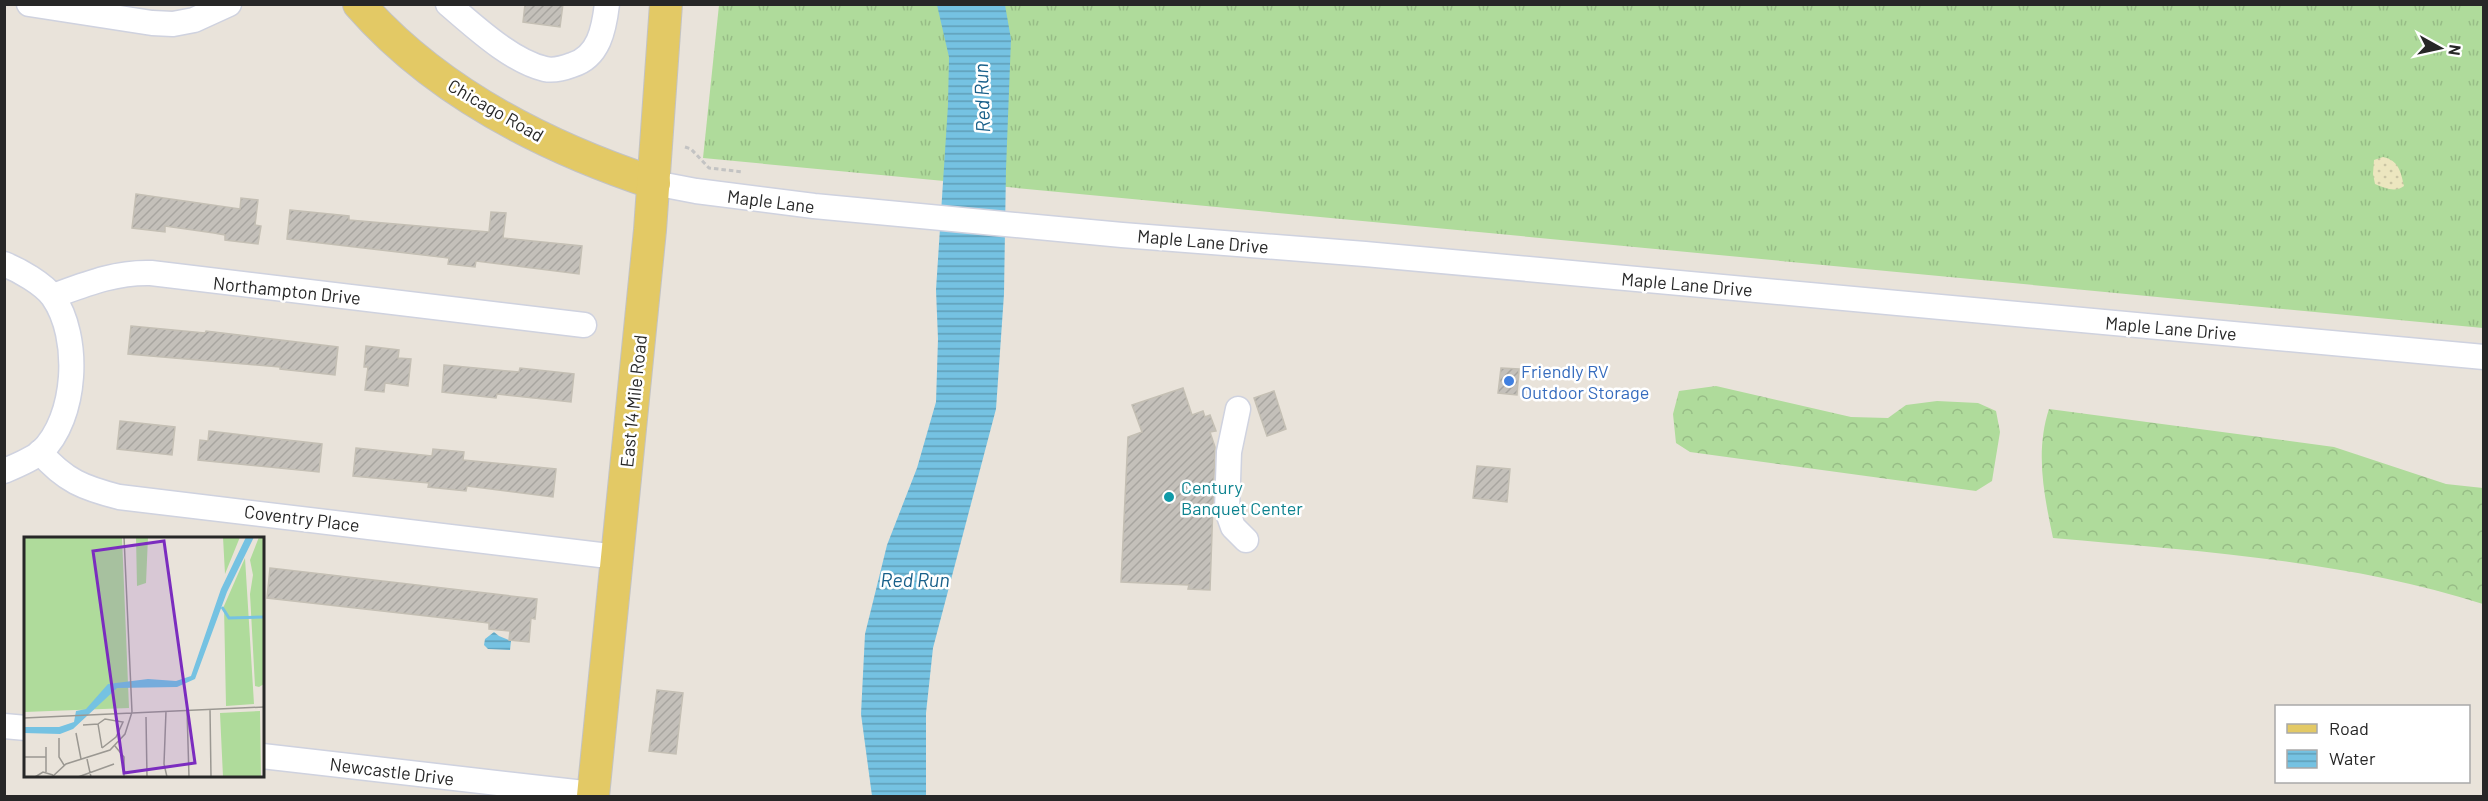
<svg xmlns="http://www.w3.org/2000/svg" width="2488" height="801" viewBox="0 0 2488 801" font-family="Barlow,sans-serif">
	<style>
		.grass { fill: url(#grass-tufts) }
		.forest { fill: url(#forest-crowns) }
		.sand { fill: url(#sand-dots) }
		.water { fill: url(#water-rules) }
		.building { fill: url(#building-hatch); stroke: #c4bfb4; stroke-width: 1.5 }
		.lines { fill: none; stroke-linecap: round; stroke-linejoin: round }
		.minor-casing { stroke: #cfd2df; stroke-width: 27 }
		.major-casing { stroke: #c3c3c3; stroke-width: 34 }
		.path { stroke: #c3c3c3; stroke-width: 3; stroke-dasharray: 4.5 3; stroke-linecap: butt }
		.minor { stroke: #fff; stroke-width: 24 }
		.major { stroke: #e3c965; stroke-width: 32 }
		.shop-dot { fill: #3f7fe0; stroke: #fff; stroke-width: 2 }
		.culture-dot { fill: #0f9aa8; stroke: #fff; stroke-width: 2 }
		.labels { text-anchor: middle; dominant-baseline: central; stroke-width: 5; stroke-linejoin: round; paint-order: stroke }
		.street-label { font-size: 18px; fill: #272727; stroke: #fff }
		.shop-label { font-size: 18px; fill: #366cbe; stroke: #fff; text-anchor: start }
		.culture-label { font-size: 18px; fill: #0d838f; stroke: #fff; text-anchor: start }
		.water-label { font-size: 20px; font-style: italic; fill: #19608a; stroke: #fff }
		.inset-river { fill: none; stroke: #75c2e2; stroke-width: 3 }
		.inset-road { fill: none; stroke: #9b9892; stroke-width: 1.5 }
		.view { fill: #7b2cbf; fill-opacity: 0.15; stroke: #7b2cbf; stroke-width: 3 }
		.inset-edge { fill: none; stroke: #272727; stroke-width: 3 }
	</style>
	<defs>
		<pattern id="grass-tufts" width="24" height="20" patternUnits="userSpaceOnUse" patternTransform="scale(1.5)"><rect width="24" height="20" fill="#afdb9b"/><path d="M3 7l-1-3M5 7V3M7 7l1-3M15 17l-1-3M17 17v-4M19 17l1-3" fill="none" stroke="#97bc86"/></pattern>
		<pattern id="forest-crowns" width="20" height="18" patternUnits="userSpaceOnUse" patternTransform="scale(1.5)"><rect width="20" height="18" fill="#afdb9b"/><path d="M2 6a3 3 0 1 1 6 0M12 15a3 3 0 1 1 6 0" fill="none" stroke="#97bc86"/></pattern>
		<pattern id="sand-dots" width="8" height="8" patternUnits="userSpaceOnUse" patternTransform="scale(1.5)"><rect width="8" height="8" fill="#ece6bf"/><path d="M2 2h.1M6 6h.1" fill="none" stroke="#cac5a4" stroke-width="1.8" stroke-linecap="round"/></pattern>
		<pattern id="water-rules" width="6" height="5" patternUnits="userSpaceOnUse" patternTransform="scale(1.5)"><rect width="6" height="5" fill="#75c2e2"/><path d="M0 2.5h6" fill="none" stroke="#609eb7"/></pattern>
		<pattern id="building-hatch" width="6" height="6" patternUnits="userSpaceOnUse" patternTransform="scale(1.5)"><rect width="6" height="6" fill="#c4c0ba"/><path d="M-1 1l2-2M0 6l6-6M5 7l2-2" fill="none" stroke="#a8a5a0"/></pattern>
	</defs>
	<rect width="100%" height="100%" fill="#e9e3da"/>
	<path class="grass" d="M719,5h1764v323l-1780,-170z"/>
	<g class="forest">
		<path d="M1716,386l135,31 37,1 18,-13 31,-4 41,2 18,8 4,21 -8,49 -16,10 -286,-39 -14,-9 -3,-29 6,-23z"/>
		<path d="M2049,409l285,38 112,37 37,4v116c-139,-44 -286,-53 -430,-66 -9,-43 -18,-86 -4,-129z"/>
	</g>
	<path class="sand" d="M2383,157c16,3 18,16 21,29 -9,7 -19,2 -29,-2l-2,-10 1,-14z"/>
	<g class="water">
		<path d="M937,5h68l6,34 -5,130 -2,125 -8,115 -63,239 -7,65v83h-54l-11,-82 4,-80 22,-89 30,-77 19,-66 2,-63 -2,-49 12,-185 1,-48z"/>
		<path d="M494,632l5,4 12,5 -1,9 -22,-1 -4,-4 1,-6z"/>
	</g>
	<g class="building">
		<path d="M525,4h38l-3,23 -37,-5z"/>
		<path d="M136,194l104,15 1,-11 17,2 -3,25 6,1 -3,18 -33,-4v-5l-11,-2 -49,-7v6l-33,-4z"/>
		<path d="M290,210l59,6v4l140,12 2,-20 15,1 -3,25 79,8 -3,28 -103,-13 -1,6 -27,-3 1,-6 -162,-19z"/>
		<path d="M131,326l74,7 1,-2 132,16 -3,28 -55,-6v-2l-152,-13z"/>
		<path d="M366,346l33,4 -1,8 13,1 -3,27 -23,-3 -1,9 -19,-2 3,-23h-4z"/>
		<path d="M444,365l75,7 1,-4 54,6 -3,28 -74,-8 -1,4 -54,-6z"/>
		<path d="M1501,368l18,1 -2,26 -19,-2z"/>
		<path d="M1183,388l9,27 11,-4 2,6 5,-2 6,16 -6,1 5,15 -5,143 -22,-1 1,-4 -68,-3 7,-145 14,-5 -10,-27z"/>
		<path d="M1274,391l12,38 -19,7 -13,-38z"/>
		<path d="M120,421l55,6 -3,28 -55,-6z"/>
		<path d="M209,431l113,13 -3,28 -121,-12 2,-20 8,1z"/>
		<path d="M356,448l76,8 1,-7 31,3 -1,8 93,9 -3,28 -86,-11 -1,5 -38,-4 1,-4 -76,-7z"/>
		<path d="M1477,466l33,3 -3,33 -34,-4z"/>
		<path d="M270,568l267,31 -2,20 -4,-1 -2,24 -20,-2 1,-9 -21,-2v-6l-222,-25z"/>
		<path d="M657,690l26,3 -7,61 -27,-3z"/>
	</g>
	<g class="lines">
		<g class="minor-casing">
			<g id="minor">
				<path d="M29,4l123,19 21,1 21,-4 35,-16"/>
				<path d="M448,4c26,22 63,57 97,65 9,2 19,-1 27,-4 27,-8 32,-36 35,-61"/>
				<path d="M654,183l42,8 118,15 308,29 243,19 1119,103"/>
				<path d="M4,264c15,6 40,20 49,33 28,40 24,121 -12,155 -10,8 -25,14 -37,19"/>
				<path d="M53,296c33,-12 62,-24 98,-23l433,52"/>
				<path d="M1238,409l-9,43 -2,58 6,17 13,13"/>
				<path d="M40,452c25,29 44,36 79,45l498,60"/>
				<path d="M4,726l22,2"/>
				<path d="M262,756l331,38"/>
			</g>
		</g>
		<g class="major-casing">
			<g id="major">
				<path d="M359,4c77,88 186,143 295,179"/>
				<path d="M593,796l57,-566 16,-226"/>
			</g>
		</g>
		<path class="path" d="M685,147l6,2 18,19 34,4"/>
		<use href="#minor" class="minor"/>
		<use href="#major" class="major"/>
	</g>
	<circle class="shop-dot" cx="1509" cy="381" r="6"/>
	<circle class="culture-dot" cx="1169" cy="497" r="6"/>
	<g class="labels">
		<g class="street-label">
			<text transform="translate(496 110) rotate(30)">Chicago Road</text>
			<text transform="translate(771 201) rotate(7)">Maple Lane</text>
			<text transform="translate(1203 241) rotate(5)">Maple Lane Drive</text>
			<text transform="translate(1687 284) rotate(5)">Maple Lane Drive</text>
			<text transform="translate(287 290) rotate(6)">Northampton Drive</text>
			<text transform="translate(2171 328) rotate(5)">Maple Lane Drive</text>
			<text transform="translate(633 401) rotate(-84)">East 14 Mile Road</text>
			<text transform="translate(302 518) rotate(7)">Coventry Place</text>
			<text transform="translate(392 771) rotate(7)">Newcastle Drive</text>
		</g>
		<g class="shop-label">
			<text x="1521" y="371">Friendly RV<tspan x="1521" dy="21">Outdoor Storage</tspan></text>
		</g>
		<g class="culture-label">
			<text x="1181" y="487">Century<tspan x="1181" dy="21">Banquet Center</tspan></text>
		</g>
		<g class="water-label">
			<text transform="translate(981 98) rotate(-92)">Red Run</text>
			<text x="915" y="579">Red Run</text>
		</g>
	</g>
	<g transform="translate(24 537)">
		<rect width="240" height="240" fill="#e9e3da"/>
		<path d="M0,0h98l7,171 -105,4zM199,0h17l-15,37zM221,21l9,146 -28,2 -2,-100zM236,174l1,66h-38l-3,-64z" fill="#afdb9b"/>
		<path d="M112,0h12l-2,46 -9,3zM235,0h5v147l-5,3 -4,-1 -5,-92 3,-19 -3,-15z" fill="#afdb9b"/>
		<path d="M222,0h8l-27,55 -32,87 -18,8 -60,1 -44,41 -13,5 -36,-1v-6h35l15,-5 2,-11 10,-2 22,-25 40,-5 28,2 15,-5 30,-87z" fill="#75c2e2"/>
		<path class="inset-river" d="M198,70l7,11 35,-1"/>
		<path class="inset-road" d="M100,0l8,175M186,172l1,68M163,173l2,67M142,174l-2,53 3,13M122,180l1,60M0,181l240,-11M74,187l7,-5 18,3 -7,15 -14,11M59,188l15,-1 4,24M52,196l5,26M35,201v19l5,8M91,209l9,11v20M22,210v25M0,220h22M63,222l4,18M11,240l8,-5 10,3M28,240l14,-13 44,-14 15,-16 7,-22M54,240l36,-13"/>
		<path class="view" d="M140,4l31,222 -71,10 -31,-222z"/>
		<rect width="240" height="240" class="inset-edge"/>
	</g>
	<rect width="2488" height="801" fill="none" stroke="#272727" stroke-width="12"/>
	<rect x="2275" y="705" width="195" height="78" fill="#ffffff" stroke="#a9a9a9" stroke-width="1.5"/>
	<rect x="2287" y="724" width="30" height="9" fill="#e3c965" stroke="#a9a9a9" stroke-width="1.5"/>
	<text x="2329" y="735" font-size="18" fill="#272727">Road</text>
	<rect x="2287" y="750" width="30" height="18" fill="url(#water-rules)" stroke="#a9a9a9" stroke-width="1.5"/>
	<text x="2329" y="765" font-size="18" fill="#272727">Water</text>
	<g transform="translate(2440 48) rotate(98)" stroke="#ffffff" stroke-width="4.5" paint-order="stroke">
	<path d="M0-4.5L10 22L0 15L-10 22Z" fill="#272727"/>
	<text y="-9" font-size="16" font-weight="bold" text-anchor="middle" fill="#272727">N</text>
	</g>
</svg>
